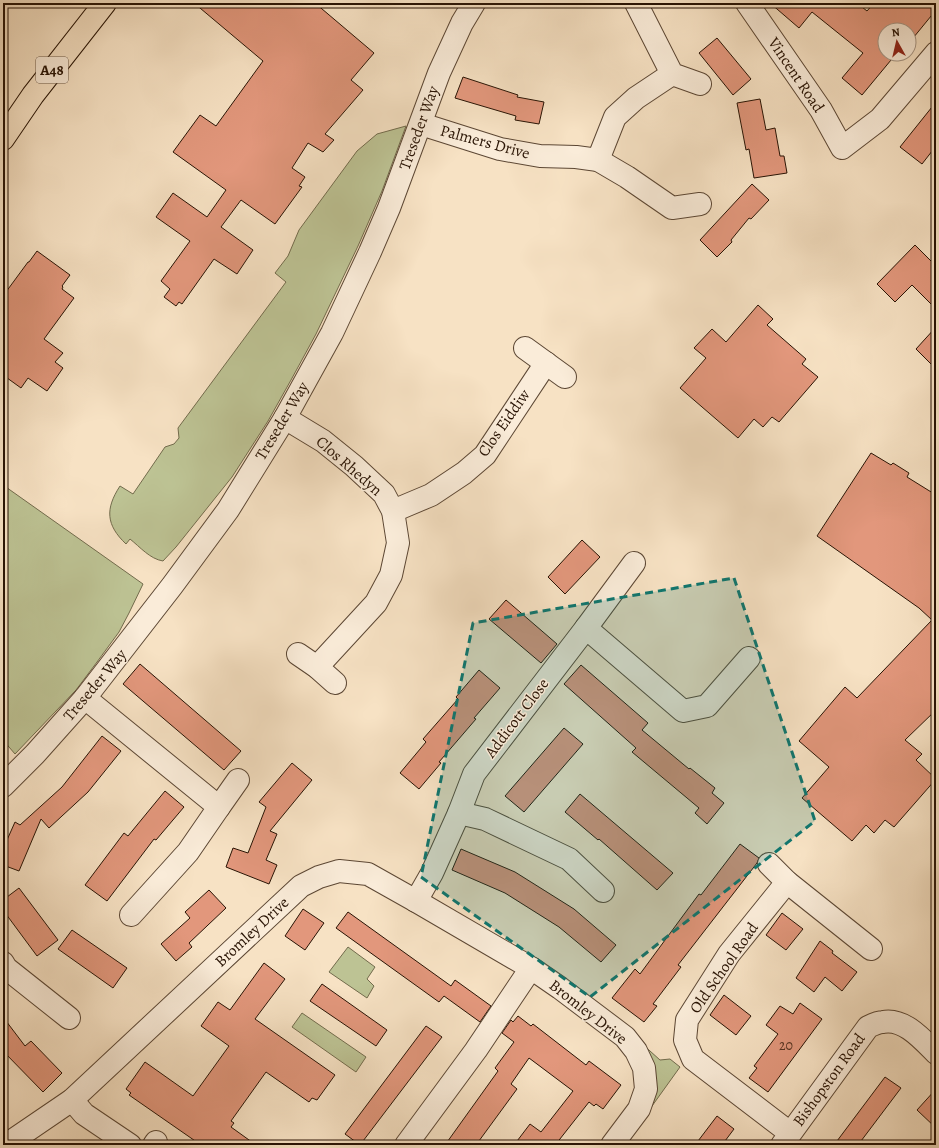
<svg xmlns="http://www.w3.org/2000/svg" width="939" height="1148" viewBox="0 0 939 1148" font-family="Alegreya,serif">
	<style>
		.green { fill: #bdc394; stroke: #726b4c }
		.building { fill: #e2977c; stroke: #281304 }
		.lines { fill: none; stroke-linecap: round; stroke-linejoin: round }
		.minor-casing { stroke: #5c4734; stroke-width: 24 }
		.highway-casing { stroke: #281304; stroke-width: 24 }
		.minor { stroke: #faecd9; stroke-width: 22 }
		.highway { stroke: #f7e2c4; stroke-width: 22 }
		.marked { fill: #0f766e; fill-opacity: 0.2; stroke: #0f766e; stroke-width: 3; stroke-dasharray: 8 5; stroke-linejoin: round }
		.labels { text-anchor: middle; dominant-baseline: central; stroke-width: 3; stroke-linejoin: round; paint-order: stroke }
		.number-label { font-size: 14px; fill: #563422 }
		.shield { fill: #faecd9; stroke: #675444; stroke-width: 1 }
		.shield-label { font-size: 15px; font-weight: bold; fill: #281304 }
		.street-label { font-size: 16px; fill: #281304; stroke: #faecd9 }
	</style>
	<rect width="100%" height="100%" fill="#f7e2c4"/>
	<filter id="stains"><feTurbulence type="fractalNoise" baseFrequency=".005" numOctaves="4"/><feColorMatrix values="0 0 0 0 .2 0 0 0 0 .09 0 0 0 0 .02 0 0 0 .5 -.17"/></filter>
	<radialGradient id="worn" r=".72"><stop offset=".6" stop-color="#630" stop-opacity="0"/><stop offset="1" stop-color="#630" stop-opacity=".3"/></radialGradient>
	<g class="green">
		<path d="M406,126l-24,65 -24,55 -42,88 -25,46 -23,41 -36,56 -56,70 -13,14c-13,-2 -23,-14 -33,-22l-4,5c-20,-19 -21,-35 -6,-58l13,8 32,-47 9,-3 5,-6 -1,-10 108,-146 -11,-9 13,-17 11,-26 58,-79 20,-17z"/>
		<path d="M3,485l140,99 -14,29 -10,19 -22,30 -21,28 -61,64 -12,-14z"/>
		<path d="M348,947l27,20 -8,12 7,7 -7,12 -38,-26z"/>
		<path d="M302,1013l64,44 -10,15 -64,-45z"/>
		<path d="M640,1042l20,18 10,-1 10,8 -33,46z"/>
	</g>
	<g class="building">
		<path d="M194,3h121l59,50 -23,27 12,10 -38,44 9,6 -11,12 -15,-9 -16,25 13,9 -6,9 3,1 -27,37 -34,-24 -20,27 32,23 -16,24 -23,-15 -32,45 -3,-2 -3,4 -12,-9 6,-8 -9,-8 29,-40 -34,-24 17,-24 34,24 19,-27 -53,-38 27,-37 16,11 47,-65z"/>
		<path d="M770,3h87l10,8 7,-8h62v7l-27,33v-13h-24v24h11l-34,41 -20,-17 21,-25 -51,-41 -13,16z"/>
		<path d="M717,38l34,41 -18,16 -34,-42z"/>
		<path d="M463,77l55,18 -1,2 27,5 -5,22 -24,-4 1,-4 -61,-18z"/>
		<path d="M760,99l6,31 9,-2 5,28h4l3,17 -33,5 -5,-29 -3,1 -9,-47z"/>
		<path d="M936,102v44l-14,18 -22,-17z"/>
		<path d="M752,184l17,16 -18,19 -2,-1 -18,22 1,2 -15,15 -17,-17z"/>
		<path d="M915,245l21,21v43l-24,-24 -17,17 -18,-18z"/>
		<path d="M37,251l33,24 -8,11 1,1 -1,2 12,9 -30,41 19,14 -8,9 8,6 -16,23 -19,-13 -7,10 -18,-13v-79l25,-34h1z"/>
		<path d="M758,305l15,14 -6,6 39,34 -4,5 16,13 -39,45 -7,-5 -9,10 -9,-8 -16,19 -58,-50 26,-30 -12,-10 18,-19 14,13z"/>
		<path d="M936,327v42l-20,-20z"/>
		<path d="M871,453l20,12 2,-2 16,10 -2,4 29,18v215l-31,30 17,14 -6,6 20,19 -42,48 -9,-7 -11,13 -8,-8 -14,16 -50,-43 27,-31 -30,-26 46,-54 12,11 75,-78 -13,-12 -102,-72z"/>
		<path d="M582,540l18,17 -35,37 -17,-17z"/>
		<path d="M506,600l51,44 -16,19 -52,-44z"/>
		<path d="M140,664l101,87 -17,19 -101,-86z"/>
		<path d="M581,665l67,58 -6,7 47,39 1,-1 25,20 -3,5 12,10 -17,21 -12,-11 4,-5 -67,-56 4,-4 -72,-64z"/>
		<path d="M479,670l21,18 -26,30 2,1 -37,43 2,1 -22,26 -19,-16 26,-31 -3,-3 35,-40 -2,-2z"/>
		<path d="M564,728l19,16 -59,68 -19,-16z"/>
		<path d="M102,736l19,15 -33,41 -39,36 -8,-9 -22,52 -16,-6v-16l12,-27 5,3 42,-38z"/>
		<path d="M292,763l20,17 -42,51 7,3 -11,26 11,5 -8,19 -43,-17 7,-19 15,5 18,-46 -7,-5z"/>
		<path d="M165,791l19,16 -28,33 -2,-1 -47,62 -22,-16 39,-52 4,3z"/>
		<path d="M580,794l93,79 -16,17 -58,-51 -1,1 -33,-28z"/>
		<path d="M740,844l19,14 -2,5 -79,102 3,2 -28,37 4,2 -13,16 -32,-24 23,-29 5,5 59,-80 2,1z"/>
		<path d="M461,849l54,23 59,37 42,36 -15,17 -42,-35 -54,-34 -53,-23z"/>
		<path d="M19,888l39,52 -21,16 -34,-46v-10z"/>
		<path d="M209,890l17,18 -37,35 3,4 -16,14 -15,-17 29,-26 -5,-6z"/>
		<path d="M303,909l21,14 -19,27 -20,-14z"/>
		<path d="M348,912l103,74 4,-6 36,26 -11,16 -36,-26 -5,6 -103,-74z"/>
		<path d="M782,913l21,16 -17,21 -20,-15z"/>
		<path d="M72,930l55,38 -14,20 -55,-39z"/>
		<path d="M820,941l13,10 -1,2 25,19 -15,19 -17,-14 -11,15 -18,-14z"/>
		<path d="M264,963l21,16 -30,40 80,56 -18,25 -5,-2 -3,4 -43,-30 -35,49 3,2 -3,4 25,18h-55l-72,-50 2,-2 -5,-4 19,-27 48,34 36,-50 -28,-20 17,-24 12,8z"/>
		<path d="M322,984l65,46 -11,16 -66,-45z"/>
		<path d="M724,995l27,21 -15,19 -26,-20z"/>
		<path d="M800,1003l22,16 -54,73 -19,-14 8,-10 -3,-2 24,-32 -12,-9 14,-19 13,8z"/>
		<path d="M518,1016l13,10 2,-2 53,41 3,-4 32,24 -18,24 -7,-5 -2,2 -5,-4 -33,42 1,1h-43l16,-21 11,8 32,-41 -44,-33 -18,26 6,5 -41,56h-31l53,-74 -3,-3 19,-26 -12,-9 9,-13 2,2z"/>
		<path d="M3,1017l22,29 6,-5 31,32 -19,19 -40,-41z"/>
		<path d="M426,1026l16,11 -82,108 -15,-11z"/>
		<path d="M885,1077l16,11 -43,57h-24z"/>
		<path d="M936,1089v39l-19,-18z"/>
		<path d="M717,1116l17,13 -12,16h-27z"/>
	</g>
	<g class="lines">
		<g class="minor-casing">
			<g id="minor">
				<path d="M636,3l36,71 28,10"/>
				<path d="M747,3l74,107 21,38 38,-29 56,-66"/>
				<path d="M421,124l79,25 40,7 36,1 22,3 29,17 45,31 28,-4"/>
				<path d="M598,160l17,-43 21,-19 36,-24"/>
				<path d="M525,348l40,29"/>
				<path d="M285,418l38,23 31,25 30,28 9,17 5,32 -7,32 -15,28 -59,64"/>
				<path d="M393,511l38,-16 33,-22 21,-18 61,-92"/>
				<path d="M586,628l48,-65"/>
				<path d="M298,654l19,13 18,16"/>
				<path d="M85,698l134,109 -31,45 -57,63"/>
				<path d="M3,786l32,-32 50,-56 87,-112 56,-76 57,-92 47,-85 38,-81 19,-44 50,-135 23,-50 12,-20"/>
				<path d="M219,807l19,-27"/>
				<path d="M459,813l26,6 84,40 34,32"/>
				<path d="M769,864l18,18 84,67"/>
				<path d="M787,882l-58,72 -42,66 -2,20 8,19 97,74"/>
				<path d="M416,901l16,-28 27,-60 15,-39 112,-146 97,83 24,-5 42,-48"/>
				<path d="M3,963l3,5 63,50"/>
				<path d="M72,1100l12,14 46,31"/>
				<path d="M6,1145l66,-45 229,-214 18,-9 20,-6 29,3 48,27 115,67 29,20 65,49 11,14 8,17 2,21 -7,20 -27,36"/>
				<path d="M154,1145l2,-3"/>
				<path d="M406,1145l70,-95 55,-82"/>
				<path d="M782,1145l86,-118c4,-2 10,-5 15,-5 21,-4 39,17 53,31"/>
			</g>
		</g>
		<g class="highway-casing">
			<path id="highway" d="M3,139l30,-44 72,-92"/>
		</g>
		<use href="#minor" class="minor"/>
		<use href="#highway" class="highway"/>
	</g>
	<path class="marked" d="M734,578l81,243 -225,176 -169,-120 52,-254z"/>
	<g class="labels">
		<g class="number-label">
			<text x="786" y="1045">20</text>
		</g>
		<rect class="shield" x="36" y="57" width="32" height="26" rx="3"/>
		<g class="shield-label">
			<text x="52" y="70">A48</text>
		</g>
		<g class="street-label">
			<text transform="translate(796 75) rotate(56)">Vincent Road</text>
			<text transform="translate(419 128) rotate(-70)">Treseder Way</text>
			<text transform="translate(485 142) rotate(15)">Palmers Drive</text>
			<text transform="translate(282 421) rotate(-59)">Treseder Way</text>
			<text transform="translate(504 423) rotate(-55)">Clos Eiddiw</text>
			<text transform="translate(349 466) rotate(41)">Clos Rhedyn</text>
			<text transform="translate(95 685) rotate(-50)">Treseder Way</text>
			<text transform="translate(517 718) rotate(-53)">Addicott Close</text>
			<text transform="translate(252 932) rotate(-43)">Bromley Drive</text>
			<text transform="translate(724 968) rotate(-55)">Old School Road</text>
			<text transform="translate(588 1012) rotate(38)">Bromley Drive</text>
			<text transform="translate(829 1080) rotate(-54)">Bishopston Road</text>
		</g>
	</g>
	<rect width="939" height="1148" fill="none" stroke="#f7e2c4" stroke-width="16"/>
	<rect x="4" y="4" width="931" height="1140" fill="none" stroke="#281304" stroke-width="2"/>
	<rect x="8" y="8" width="923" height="1132" fill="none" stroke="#281304"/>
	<g transform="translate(897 42) rotate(352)"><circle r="19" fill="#faecd9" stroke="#a69584"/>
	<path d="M0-3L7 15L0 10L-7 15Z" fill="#8f2418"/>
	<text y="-6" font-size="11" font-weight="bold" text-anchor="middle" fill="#281304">N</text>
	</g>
	<rect width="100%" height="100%" filter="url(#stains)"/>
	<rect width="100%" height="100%" fill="url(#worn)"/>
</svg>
